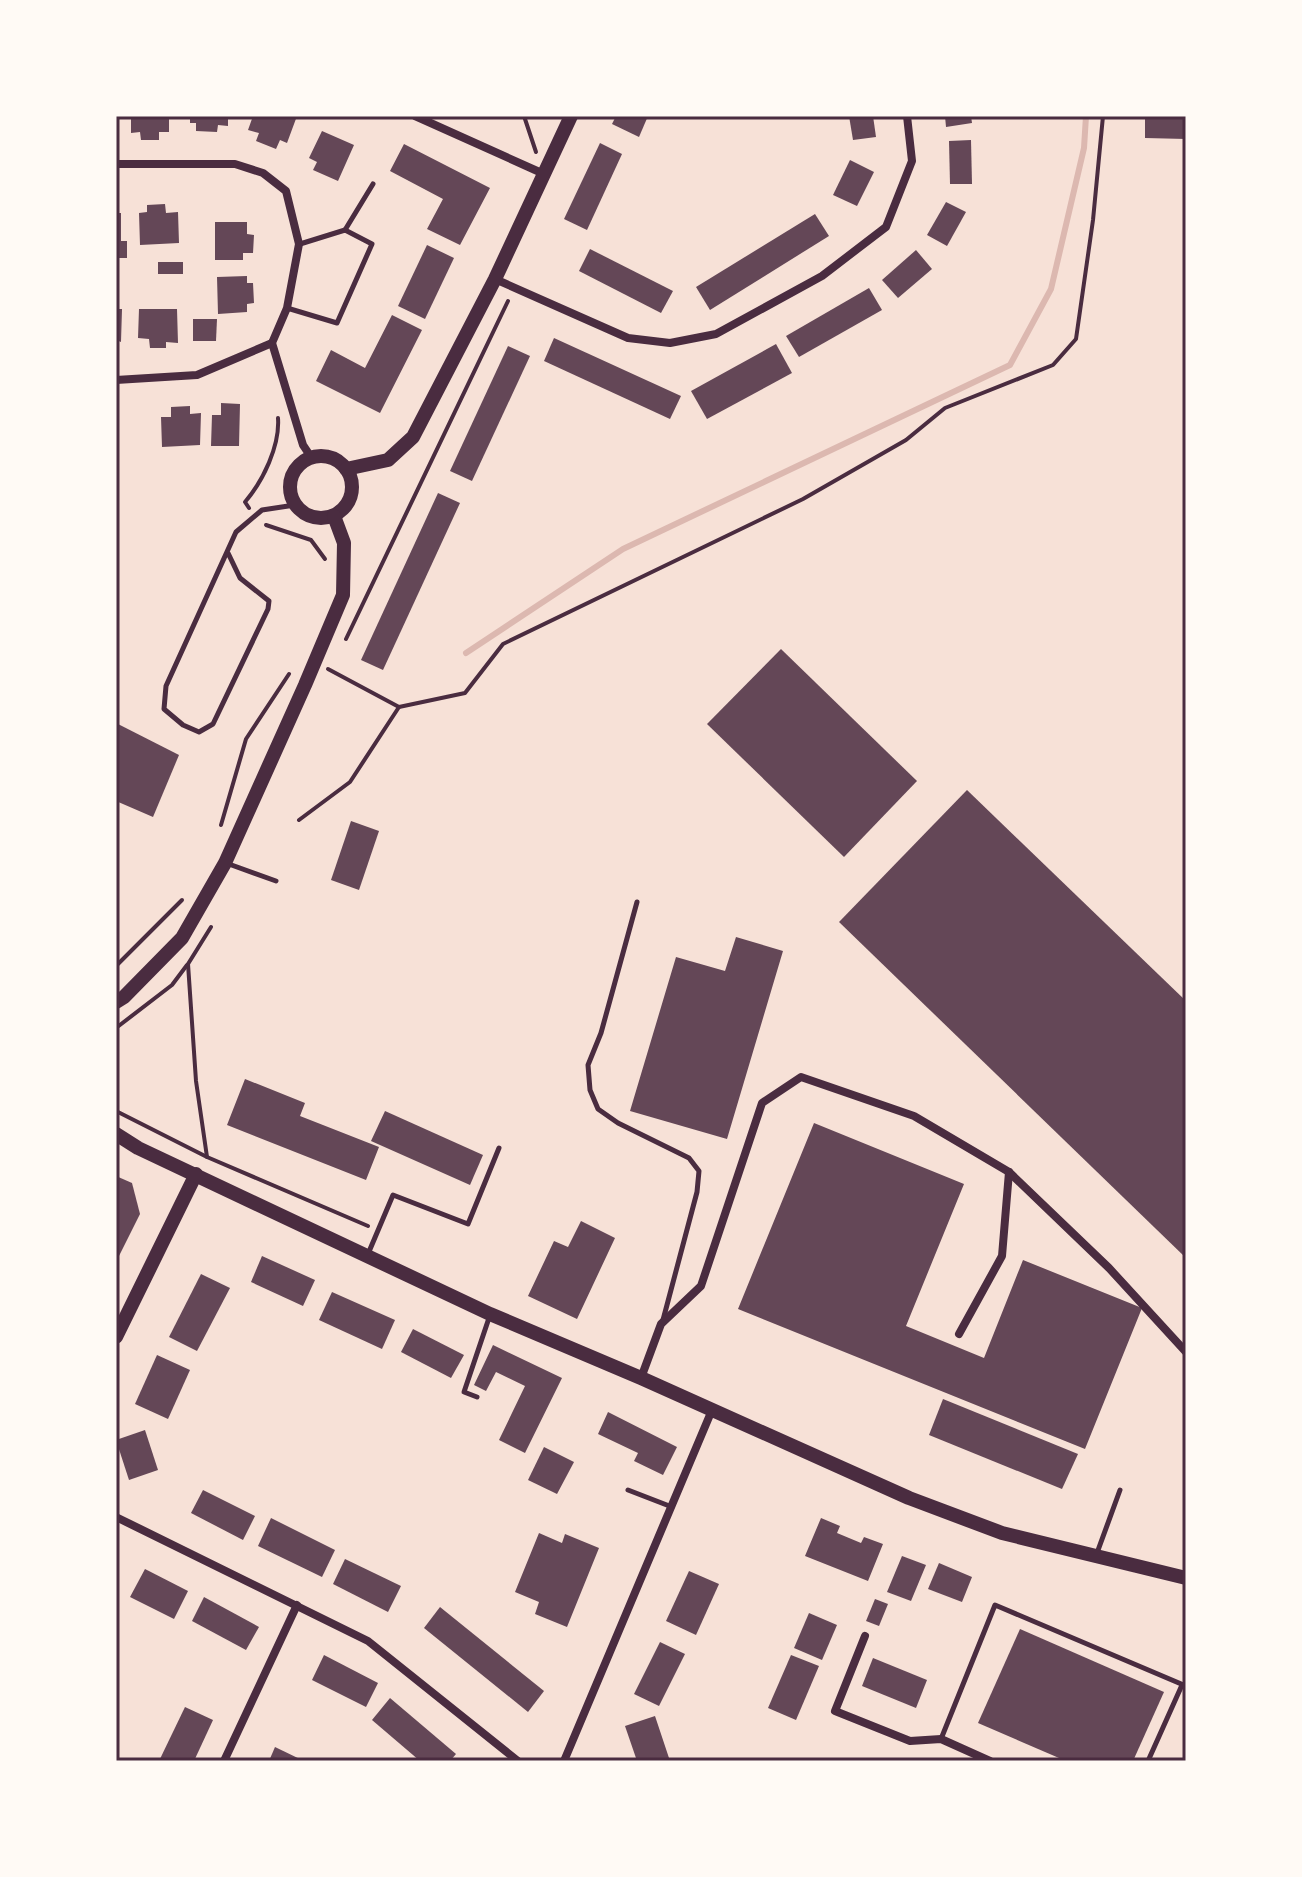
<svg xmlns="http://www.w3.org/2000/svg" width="1302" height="1877" viewBox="0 0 1302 1877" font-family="'IBM Plex Serif',serif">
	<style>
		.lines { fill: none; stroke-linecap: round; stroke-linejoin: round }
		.stream { stroke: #dcb8b0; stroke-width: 6 }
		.building { fill: #644757 }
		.path { stroke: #4a2c40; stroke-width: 4 }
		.service { stroke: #4a2c40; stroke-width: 5 }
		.minor { stroke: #4a2c40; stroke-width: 8 }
		.tertiary { stroke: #4a2c40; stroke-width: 14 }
		.secondary { stroke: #4a2c40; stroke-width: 14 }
		.neatline { fill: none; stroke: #4a2c40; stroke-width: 3 }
	</style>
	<rect width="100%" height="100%" fill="#f7e1d7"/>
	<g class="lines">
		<path class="stream" d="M466,653l157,-104 387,-184 41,-76 33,-141 2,-32"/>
	</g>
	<g class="building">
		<path d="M131,116h38v16h-10v8h-18l-1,-8 -9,1z"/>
		<path d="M190,116h38v10l-10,-1 -1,7 -21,-1v-8h-6z"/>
		<path d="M253,116h44l-10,27 -7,-3 -4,9 -20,-8 3,-8 -11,-3z"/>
		<path d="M616,116h32l-9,21 -27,-13z"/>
		<path d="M849,116h24l3,21 -23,3z"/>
		<path d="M945,116h26l1,7 -26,4z"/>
		<path d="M1145,116h41v23l-41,-1z"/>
		<path d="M322,131l32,14 -16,36 -25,-11 4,-8 -8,-4z"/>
		<path d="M971,140l1,44h-22l-1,-43z"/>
		<path d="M600,143l22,11 -35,76 -23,-11z"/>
		<path d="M404,144l86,44 -30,57 -33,-16 16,-30 -53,-28z"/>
		<path d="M850,160l24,12 -17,34 -24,-11z"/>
		<path d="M946,202l20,10 -19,34 -20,-11z"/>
		<path d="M165,204l1,9 12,-1 1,31 -39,2 -1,-32 8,-1v-7z"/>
		<path d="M116,213h5v28h6v17h-11z"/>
		<path d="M815,214l14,22 -119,74 -14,-23z"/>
		<path d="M215,222h32v12l7,1 -1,18h-10v7h-28z"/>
		<path d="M427,245l27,13 -29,61 -27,-13z"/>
		<path d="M590,249l83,42 -12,22 -82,-42z"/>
		<path d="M916,250l16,19 -34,29 -16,-18z"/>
		<rect x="158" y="262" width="25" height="12"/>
		<path d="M247,276v7h6l1,20 -7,1v8l-29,2 -1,-37z"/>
		<path d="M869,288l13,22 -83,47 -13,-21z"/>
		<path d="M116,309h6l-1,33 -5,-2z"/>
		<path d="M139,309h38l1,34 -12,-1v6h-16l-1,-9 -11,-1z"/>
		<path d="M392,315l30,15 -42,83 -64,-32 15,-31 34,18z"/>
		<path d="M193,319h24l-1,22h-23z"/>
		<path d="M554,338l127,58 -11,23 -126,-58z"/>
		<path d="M776,344l16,29 -85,46 -16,-28z"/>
		<path d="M508,346l22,10 -58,125 -22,-10z"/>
		<path d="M221,403l19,1 -1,42h-28l1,-31h9z"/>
		<path d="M190,406v8l11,-1 -1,32 -38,2 -1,-30h10v-10z"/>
		<path d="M438,493l22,10 -77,167 -22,-10z"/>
		<path d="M781,649l136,132 -73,76 -137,-133z"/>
		<path d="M116,723l63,32 -26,62 -37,-16z"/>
		<path d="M967,790l219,211v257l-347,-336z"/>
		<path d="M351,821l28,10 -20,59 -28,-10z"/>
		<path d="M736,937l47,14 -56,188 -97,-28 46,-154 49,14z"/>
		<path d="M245,1079l60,24 -5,13 79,31 -13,33 -139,-55z"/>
		<path d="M385,1111l98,44 -13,30 -99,-44z"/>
		<path d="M814,1123l150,61 -58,142 78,32 39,-98 119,48 -57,141 -347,-140z"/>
		<path d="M116,1176l16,7 8,31 -24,48z"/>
		<path d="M581,1221l34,17 -38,81 -49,-23 26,-55 14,6z"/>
		<path d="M262,1256l53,24 -12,26 -52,-24z"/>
		<path d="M201,1274l29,14 -33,63 -28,-14z"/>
		<path d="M332,1292l63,28 -13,29 -63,-29z"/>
		<path d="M413,1329l51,26 -13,23 -50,-26z"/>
		<path d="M493,1345l69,33 -37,75 -26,-13 26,-54 -29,-14 -10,19 -12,-6z"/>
		<path d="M157,1355l33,15 -22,49 -33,-15z"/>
		<path d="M943,1399l135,55 -16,35 -133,-54z"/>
		<path d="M608,1412l69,35 -14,28 -29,-14 4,-8 -40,-19z"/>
		<path d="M145,1430l13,40 -29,10 -13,-40z"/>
		<path d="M544,1447l30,15 -17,32 -29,-14z"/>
		<path d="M203,1490l52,26 -12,24 -52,-27z"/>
		<path d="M271,1518l64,32 -13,27 -64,-31z"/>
		<path d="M821,1518l19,8 -3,7 24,10 3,-6 19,7 -15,37 -63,-25z"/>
		<path d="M539,1533l23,10 3,-9 34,14 -32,79 -32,-13 4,-12 -24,-10z"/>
		<path d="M902,1556l24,9 -15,36 -24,-9z"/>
		<path d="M345,1559l56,27 -13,26 -55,-28z"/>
		<path d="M939,1563l33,14 -10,25 -34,-13z"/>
		<path d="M145,1569l43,22 -14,28 -44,-22z"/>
		<path d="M689,1571l30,13 -23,51 -30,-14z"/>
		<path d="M204,1597l55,30 -13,23 -54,-29z"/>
		<path d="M875,1599l13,5 -9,22 -13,-5z"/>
		<path d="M440,1607l104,84 -16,21 -104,-84z"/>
		<path d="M809,1613l28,12 -15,35 -28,-12z"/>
		<path d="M1020,1629l144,63 -31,69h-67l-88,-38z"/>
		<path d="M660,1642l25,12 -26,52 -25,-12z"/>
		<path d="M324,1655l54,28 -12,24 -54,-27z"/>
		<path d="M791,1655l28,11 -23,54 -28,-12z"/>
		<path d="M873,1658l54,22 -11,28 -54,-22z"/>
		<path d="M390,1698l66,56 -6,7h-30l-48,-41z"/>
		<path d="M185,1707l28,13 -19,41h-35z"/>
		<path d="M655,1716l15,45h-33l-12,-35z"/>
		<path d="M275,1747l29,14h-35z"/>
	</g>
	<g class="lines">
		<g class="path">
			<path d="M524,116l12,36"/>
			<path d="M249,508l-4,-6c18,-21 35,-56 33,-84"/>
			<path d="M266,525l45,15 14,19"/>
			<path d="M346,639l162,-338"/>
			<path d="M328,669l71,38"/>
			<path d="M299,820l51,-38 49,-75 66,-14 38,-49 300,-145 103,-59 39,-32 108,-43 23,-26 17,-119 10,-104"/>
			<path d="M221,825l25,-86 43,-65"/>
			<path d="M116,966l66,-66"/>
			<path d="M116,1028l56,-43 15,-20"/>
			<path d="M116,1111l91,46 161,69"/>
			<path d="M207,1157l-11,-76 -8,-117 23,-37"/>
		</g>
		<g class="service">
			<path d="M345,230l28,-46"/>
			<path d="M287,308l50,15 35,-79 -27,-14 -45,14"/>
			<path d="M228,553l12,25 29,23 -1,8 -55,115 -14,8 -16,-7 -19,-16 2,-23 70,-154 26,-22 33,-5"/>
			<path d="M226,863l50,18"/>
			<path d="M637,902l-36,131 -13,32 2,25 8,19 20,14 71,35 10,13 -2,21 -34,128"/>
			<path d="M368,1254l25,-59 75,29 31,-76"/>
			<path d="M477,1397l-13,-5 26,-77"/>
			<path d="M628,1490l44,17"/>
			<path d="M1097,1553l23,-63"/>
			<path d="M941,1739l54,-134 191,81"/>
			<path d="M1148,1761l34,-76"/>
		</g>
		<g class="minor">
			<path d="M415,116l129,58"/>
			<path d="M116,164h119l28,9 23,18 13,53 -12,64 -15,35 31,102 8,12"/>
			<path d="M495,279l133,59 42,5 46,-9 106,-58 64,-49 26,-66 -5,-45"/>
			<path d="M116,380l81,-5 75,-32"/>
			<path d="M959,1334l43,-78 7,-84"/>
			<path d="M641,1378l20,-54 40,-38 61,-183 39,-26 113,39 95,56 100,96 77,84"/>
			<path d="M116,1517l252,124 150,120"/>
			<path d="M865,1636l-30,75 75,30 31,-2 49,22"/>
			<path d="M224,1761l73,-156"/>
			<path d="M564,1761l148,-351"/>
		</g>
		<g class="tertiary">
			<circle cx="321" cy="487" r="31"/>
			<path d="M346,469l42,-9 25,-23 82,-158 76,-163"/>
			<path d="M116,1002l8,-5 58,-59 43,-75 80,-178 38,-90 1,-52 -10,-27"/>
			<path d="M116,1337l80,-163"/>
		</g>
		<path class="secondary" d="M116,1134l22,14 352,166 151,64 268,120 93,35 184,45"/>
	</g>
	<rect width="1302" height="1877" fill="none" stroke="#fffaf5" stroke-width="236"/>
	<rect x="118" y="118" width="1066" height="1641" class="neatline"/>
</svg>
